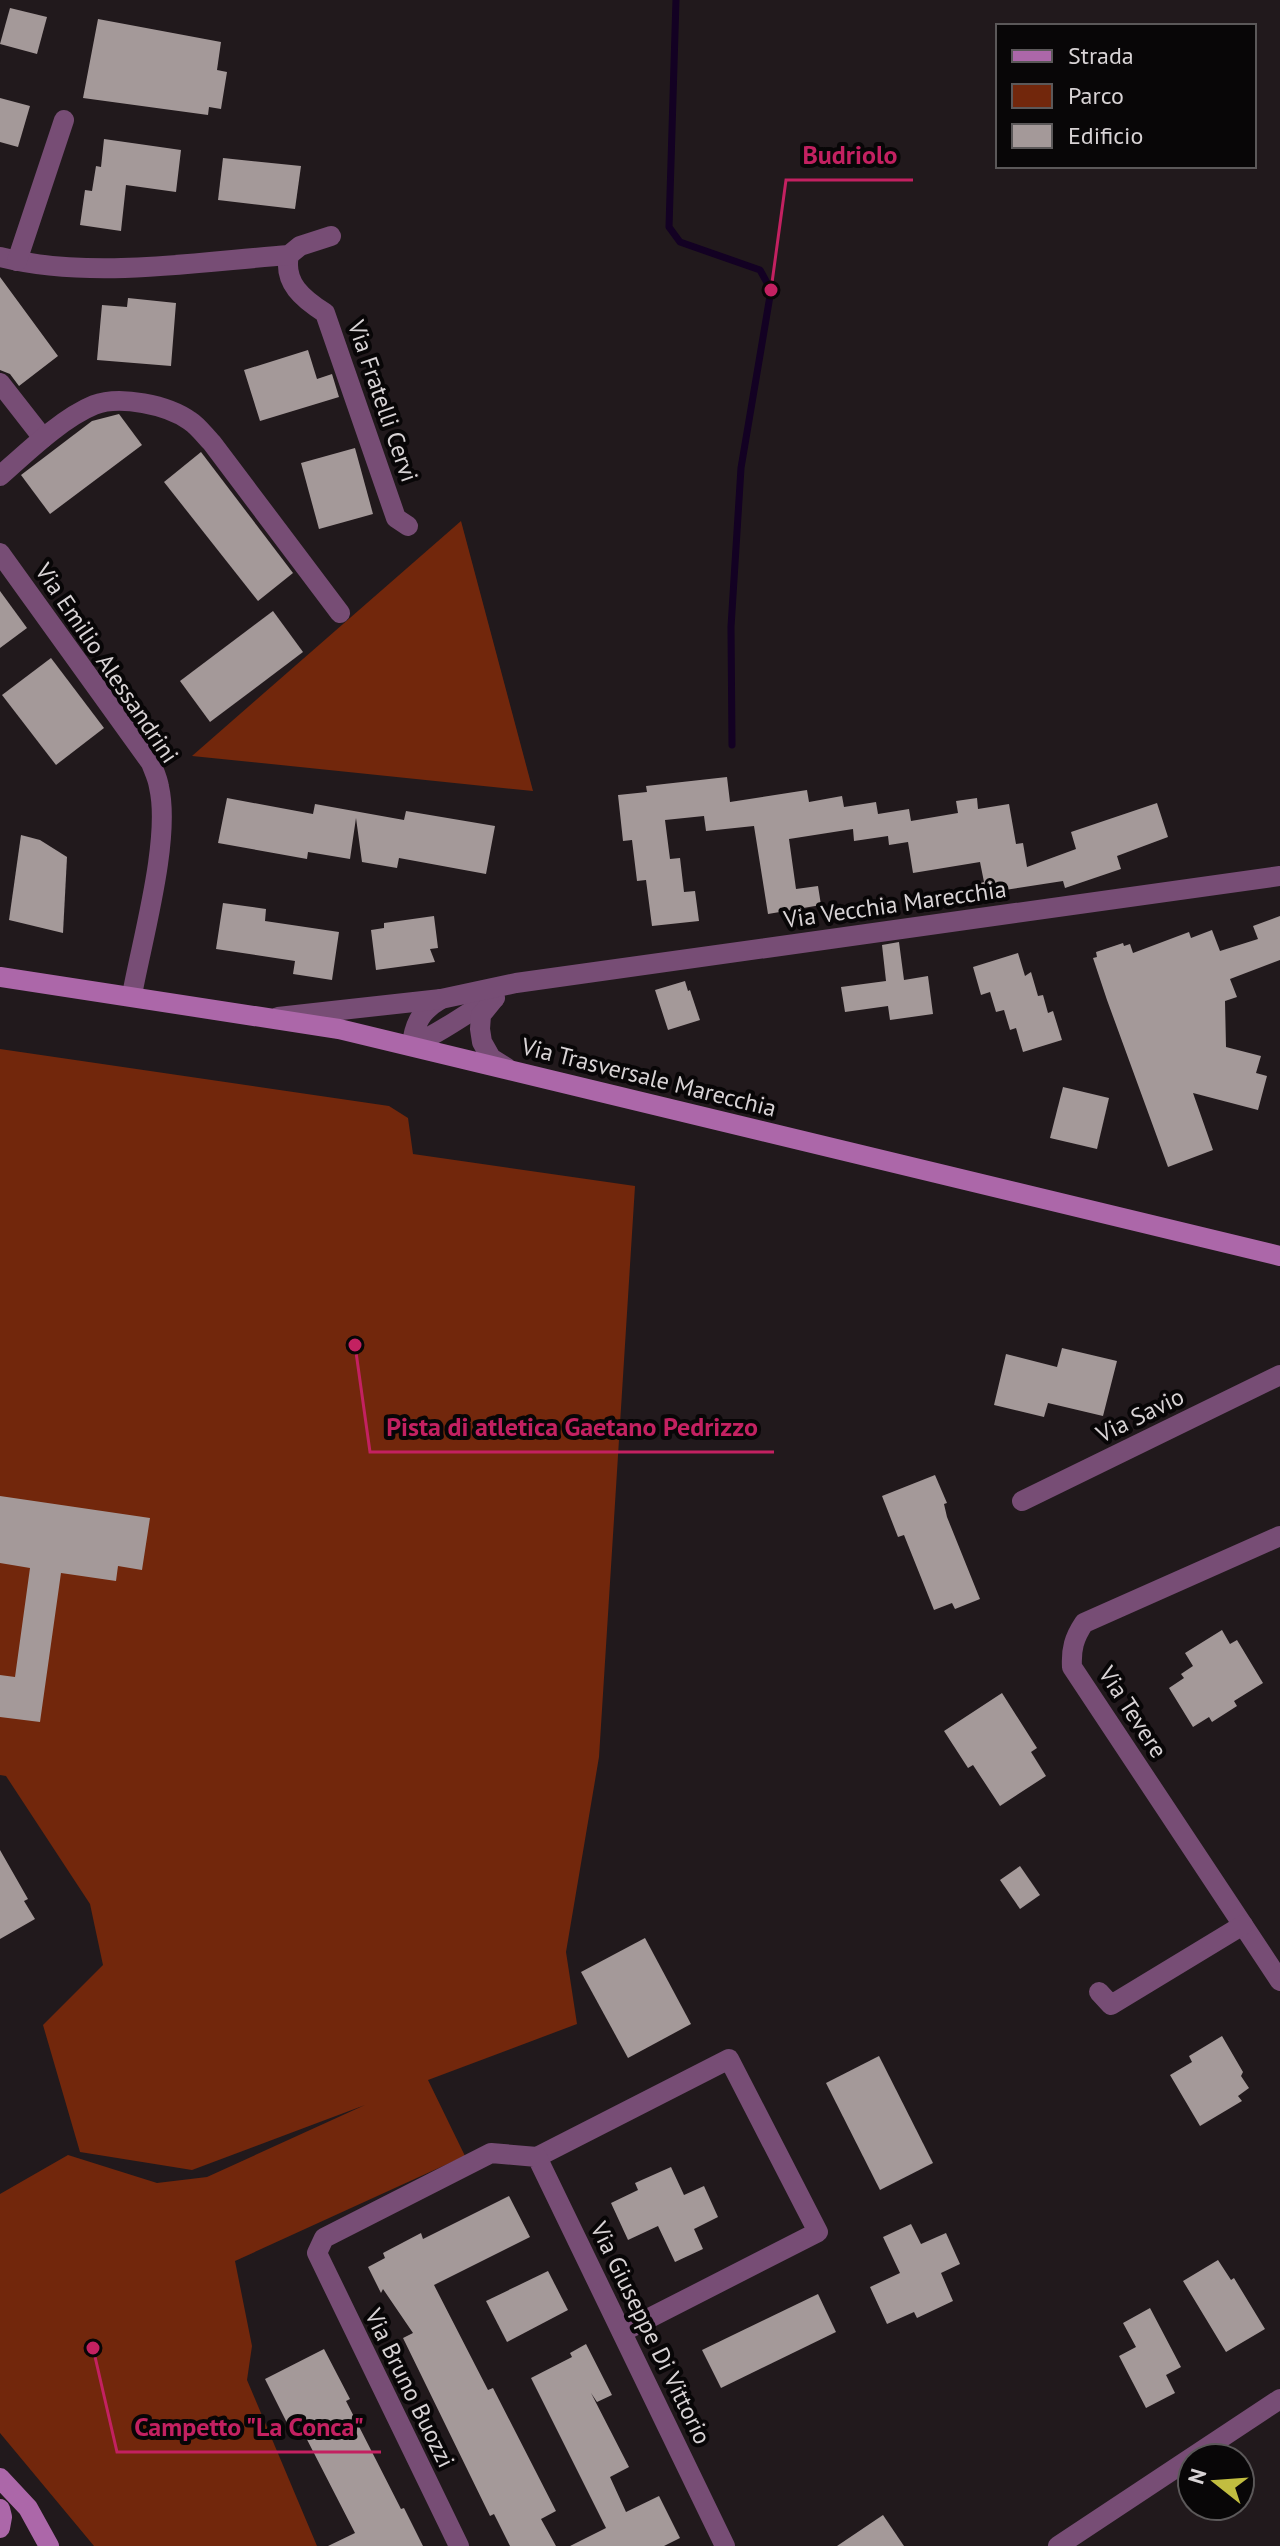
<svg xmlns="http://www.w3.org/2000/svg" width="1280" height="2546" viewBox="0 0 1280 2546" font-family="'PT Sans',sans-serif">
	<style>
		.green { fill: #72270c }
		.lines { fill: none; stroke-linecap: round; stroke-linejoin: round }
		.stream { stroke: #130123; stroke-width: 7 }
		.building { fill: #a49999 }
		.street { stroke: #774d75; stroke-width: 20 }
		.secondary { stroke: #ac67a9; stroke-width: 20 }
		.labels { text-anchor: middle; dominant-baseline: central; stroke-width: 8; stroke-linejoin: round; paint-order: stroke }
		.street-label { font-size: 24px; fill: #d8d3d5; stroke: #080607 }
		.leader { fill: none; stroke: #c32161; stroke-width: 3 }
		.callout-dot { fill: #c32161; stroke: #080607; stroke-width: 3 }
		.callout-label { font-size: 26px; text-anchor: middle; font-weight: bold; fill: #c32161; stroke: #080607; stroke-width: 8; stroke-linejoin: round; paint-order: stroke }
	</style>
	<rect width="100%" height="100%" fill="#21191c"/>
	<g class="green">
		<path d="M461,521l72,270 -341,-35z"/>
		<path d="M0,1049l389,57 19,12 5,36 222,32 -36,571 -33,195 11,72 -149,56 37,76 -230,105 17,85 -5,34 70,166h-223l-94,-113v-239l68,-39 89,28 50,-6 158,-72 -173,65 -112,-18 -37,-127 60,-60 -13,-61 -84,-128 -6,-1z"/>
	</g>
	<g class="lines">
		<path class="stream" d="M676,0l-7,227 11,15 80,28 11,20 -30,178 -10,159 1,118"/>
	</g>
	<g class="building">
		<path d="M10,8l37,9 -10,37 -37,-10z"/>
		<path d="M98,19l123,23 -4,28 10,2 -6,37 -12,-2 -1,8 -125,-17z"/>
		<path d="M0,98l30,8 -12,41 -18,-5z"/>
		<path d="M104,139l77,11 -5,42 -50,-7 -5,46 -41,-6 5,-35 7,1 4,-25 5,1z"/>
		<path d="M223,158l78,8 -6,43 -77,-9z"/>
		<path d="M0,277l58,79 -39,30 -9,-12 -10,-4z"/>
		<path d="M128,298l48,5 -5,63 -74,-6 5,-55 25,2z"/>
		<path d="M308,350l9,29 15,-5 7,23 -79,24 -16,-51z"/>
		<path d="M119,414l23,31 -92,69 -29,-39 71,-54z"/>
		<path d="M355,448l18,66 -54,15 -18,-66z"/>
		<path d="M201,452l92,121 -35,28 -94,-119z"/>
		<path d="M0,591l27,37 -27,20z"/>
		<path d="M273,611l30,41 -93,70 -30,-41z"/>
		<path d="M51,658l53,70 -48,37 -54,-70z"/>
		<path d="M727,777l3,25 77,-12 2,12 33,-6 2,11 32,-5 2,12 31,-5 2,12 47,-8 -2,-12 21,-3 1,11 31,-5 7,40 7,-1 4,24 49,-18 -5,-17 86,-29 11,34 -51,19 4,13 -56,19 -2,-7 -84,13 -2,-10 7,-2 -4,-20 -67,11 -5,-31 -19,3 -1,-9 -34,5 -1,-12 -64,10 7,50 22,-3 3,19 -53,9 -14,-88 -48,5 -2,-15 -39,4 5,39 10,-1 4,34 11,-1 4,30 -47,5 -6,-46 -9,1 -5,-41 -9,1 -5,-46 29,-3 -1,-6z"/>
		<path d="M227,798l86,16 2,-10 89,16 2,-9 89,15 -9,48 -87,-16 -2,10 -35,-6 -6,-44 -6,41 -42,-7 -1,7 -89,-16z"/>
		<path d="M21,835l19,5 27,17 -4,76 -54,-13z"/>
		<path d="M223,903l43,6 -1,12 74,11 -7,48 -39,-6 2,-13 -79,-12z"/>
		<path d="M434,916l4,32 -8,1 5,13 -59,8 -5,-40 13,-2v-5z"/>
		<path d="M1280,916v44l-50,19 7,18 -12,4 1,46 35,9 -5,17 11,3 -9,34 -65,-17 20,57 -45,17 -61,-167 -14,-42 4,-1 -1,-5 27,-9 1,3 6,-2 3,9 56,-21 2,6 21,-8 8,21 38,-12 -5,-13z"/>
		<path d="M899,942l5,38 24,-4 5,38 -43,6 -2,-14 -43,6 -4,-25 45,-6 -4,-36z"/>
		<path d="M1018,953l7,23 6,-4 7,24 5,-1 5,18 5,-2 9,29 -39,12 -7,-24 -6,2 -6,-20 -8,2 -6,-20 -9,3 -8,-28z"/>
		<path d="M685,981l3,10 2,-1 10,30 -32,10 -13,-40z"/>
		<path d="M1063,1087l46,11 -12,51 -47,-11z"/>
		<path d="M1062,1348l55,13 -14,55 -55,-13 -4,14 -50,-12 12,-51 51,13z"/>
		<path d="M935,1475l12,28 -3,1 3,13 33,82 -25,10 -3,-6 -18,7 -30,-75 -6,2 -16,-41z"/>
		<path d="M0,1496l150,22 -8,52 -24,-4 -2,15 -55,-8 -21,149 -40,-5v-42l15,2 15,-109 -30,-5z"/>
		<path d="M1222,1630l8,14 7,-4 26,43 -29,18 3,5 -25,16 -3,-5 -16,10 -24,-39 15,-10 -3,-4 12,-8 -8,-13z"/>
		<path d="M1002,1693l35,55 -6,4 15,24 -46,30 -27,-41 -5,3 -24,-37z"/>
		<path d="M0,1850l28,49 -4,2 11,18 -35,20z"/>
		<path d="M1020,1866l20,29 -20,14 -20,-29z"/>
		<path d="M645,1938l46,86 -63,34 -47,-86z"/>
		<path d="M1222,2036l21,36 -2,4 8,12 -11,8 4,5 -42,25 -30,-51 22,-13 -3,-6z"/>
		<path d="M879,2056l54,107 -53,27 -54,-107z"/>
		<path d="M671,2167l13,28 20,-9 14,31 -24,12 9,20 -28,13 -17,-36 -30,14 -17,-37 27,-13 -3,-7z"/>
		<path d="M509,2196l21,41 -96,48 54,105 5,-2 63,123 -15,8 15,27h-46l-16,-32 -4,2 -87,-178 10,-5 -30,-44 -2,4 -13,-26 17,-9 -2,-5 38,-20 2,6z"/>
		<path d="M911,2224l10,20 25,-11 14,31 -19,9 12,28 -36,17 -3,-6 -27,12 -17,-37 30,-14 -17,-36z"/>
		<path d="M1218,2260l13,20 3,-2 31,51 -39,23 -43,-71z"/>
		<path d="M548,2271l20,39 -61,32 -21,-41z"/>
		<path d="M818,2294l18,38 -115,56 -19,-38z"/>
		<path d="M1150,2308l31,59 -15,8 9,18 -29,15 -27,-52 17,-9 -13,-24z"/>
		<path d="M586,2344l26,51 -15,7 -6,-9 38,74 -19,10 16,35 33,-16 21,42 -16,8h-94l36,-18 -75,-150 41,-21 -2,-4z"/>
		<path d="M324,2349l26,50 -4,2 55,108 3,-1 19,38h-95l27,-13 -56,-109 -9,5 -25,-50z"/>
		<path d="M883,2515l21,31h-67z"/>
	</g>
	<g class="lines">
		<g class="street">
			<path d="M289,255c-6,28 14,44 36,58l71,205 12,8"/>
			<path d="M0,257c91,23 196,5 289,-2l11,-9 31,-10"/>
			<path d="M17,261l47,-141"/>
			<path d="M0,383l43,55"/>
			<path d="M0,476c26,-23 62,-58 94,-71 26,-10 74,0 96,16 8,5 15,15 22,22l128,170"/>
			<path d="M0,553l151,210c3,8 7,16 8,24 12,52 -17,153 -27,208"/>
			<path d="M441,999c-19,11 -27,24 -29,46 30,-12 54,-33 83,-47"/>
			<path d="M494,999l-13,16 -1,14 2,13 9,16 16,10"/>
			<path d="M278,1017l163,-18 75,-16 764,-107"/>
			<path d="M1022,1501l258,-126"/>
			<path d="M1280,1536l-196,87c-10,15 -13,26 -12,44l208,314"/>
			<path d="M1099,1992l12,13 132,-80"/>
			<path d="M537,2157l192,-98 89,173 -196,100"/>
			<path d="M459,2546l-142,-293 7,-15 167,-85 46,4 188,389"/>
			<path d="M1058,2546l222,-147"/>
		</g>
		<g class="secondary">
			<path d="M0,977l339,52 941,227"/>
			<path d="M0,2478l28,30 21,38"/>
			<path d="M0,2509l2,8 -2,11"/>
		</g>
	</g>
	<g class="labels">
		<g class="street-label">
			<text transform="translate(383 401) rotate(71)">Via Fratelli Cervi</text>
			<text transform="translate(107 663) rotate(56)">Via Emilio Alessandrini</text>
			<text transform="translate(895 904) rotate(-8)">Via Vecchia Marecchia</text>
			<text transform="translate(649 1077) rotate(14)">Via Trasversale Marecchia</text>
			<text transform="translate(1140 1415) rotate(-26)">Via Savio</text>
			<text transform="translate(1133 1712) rotate(57)">Via Tevere</text>
			<text transform="translate(651 2333) rotate(64)">Via Giuseppe Di Vittorio</text>
			<text transform="translate(410 2388) rotate(64)">Via Bruno Buozzi</text>
		</g>
	</g>
	<path class="leader" d="M771 290L786 180H913M355 1345L370 1452H774M93 2348L117 2452H381"/>
	<g class="callout-dot">
		<circle cx="771" cy="290" r="8"/>
		<circle cx="355" cy="1345" r="8"/>
		<circle cx="93" cy="2348" r="8"/>
	</g>
	<g class="callout-label">
		<text x="850" y="164">Budriolo</text>
		<text x="572" y="1436">Pista di atletica Gaetano Pedrizzo</text>
		<text x="249" y="2436">Campetto "La Conca"</text>
	</g>
	<rect x="996" y="24" width="260" height="144" fill="#080607" stroke="#5b5859" stroke-width="2"/>
	<rect x="1012" y="50" width="40" height="12" fill="#ac67a9" stroke="#5b5859" stroke-width="2"/>
	<text x="1068" y="64" font-size="24" fill="#d8d3d5">Strada</text>
	<rect x="1012" y="84" width="40" height="24" fill="#72270c" stroke="#5b5859" stroke-width="2"/>
	<text x="1068" y="104" font-size="24" fill="#d8d3d5">Parco</text>
	<rect x="1012" y="124" width="40" height="24" fill="#a49999" stroke="#5b5859" stroke-width="2"/>
	<text x="1068" y="144" font-size="24" fill="#d8d3d5">Edificio</text>
	<g transform="translate(1216 2482) rotate(287)"><circle r="38" fill="#080607" stroke="#5b5859" stroke-width="2"/>
	<path d="M0-6L14 30L0 20L-14 30Z" fill="#c1bd40"/>
	<text y="-12" font-size="22" font-weight="bold" text-anchor="middle" fill="#d8d3d5">N</text>
	</g>
</svg>
